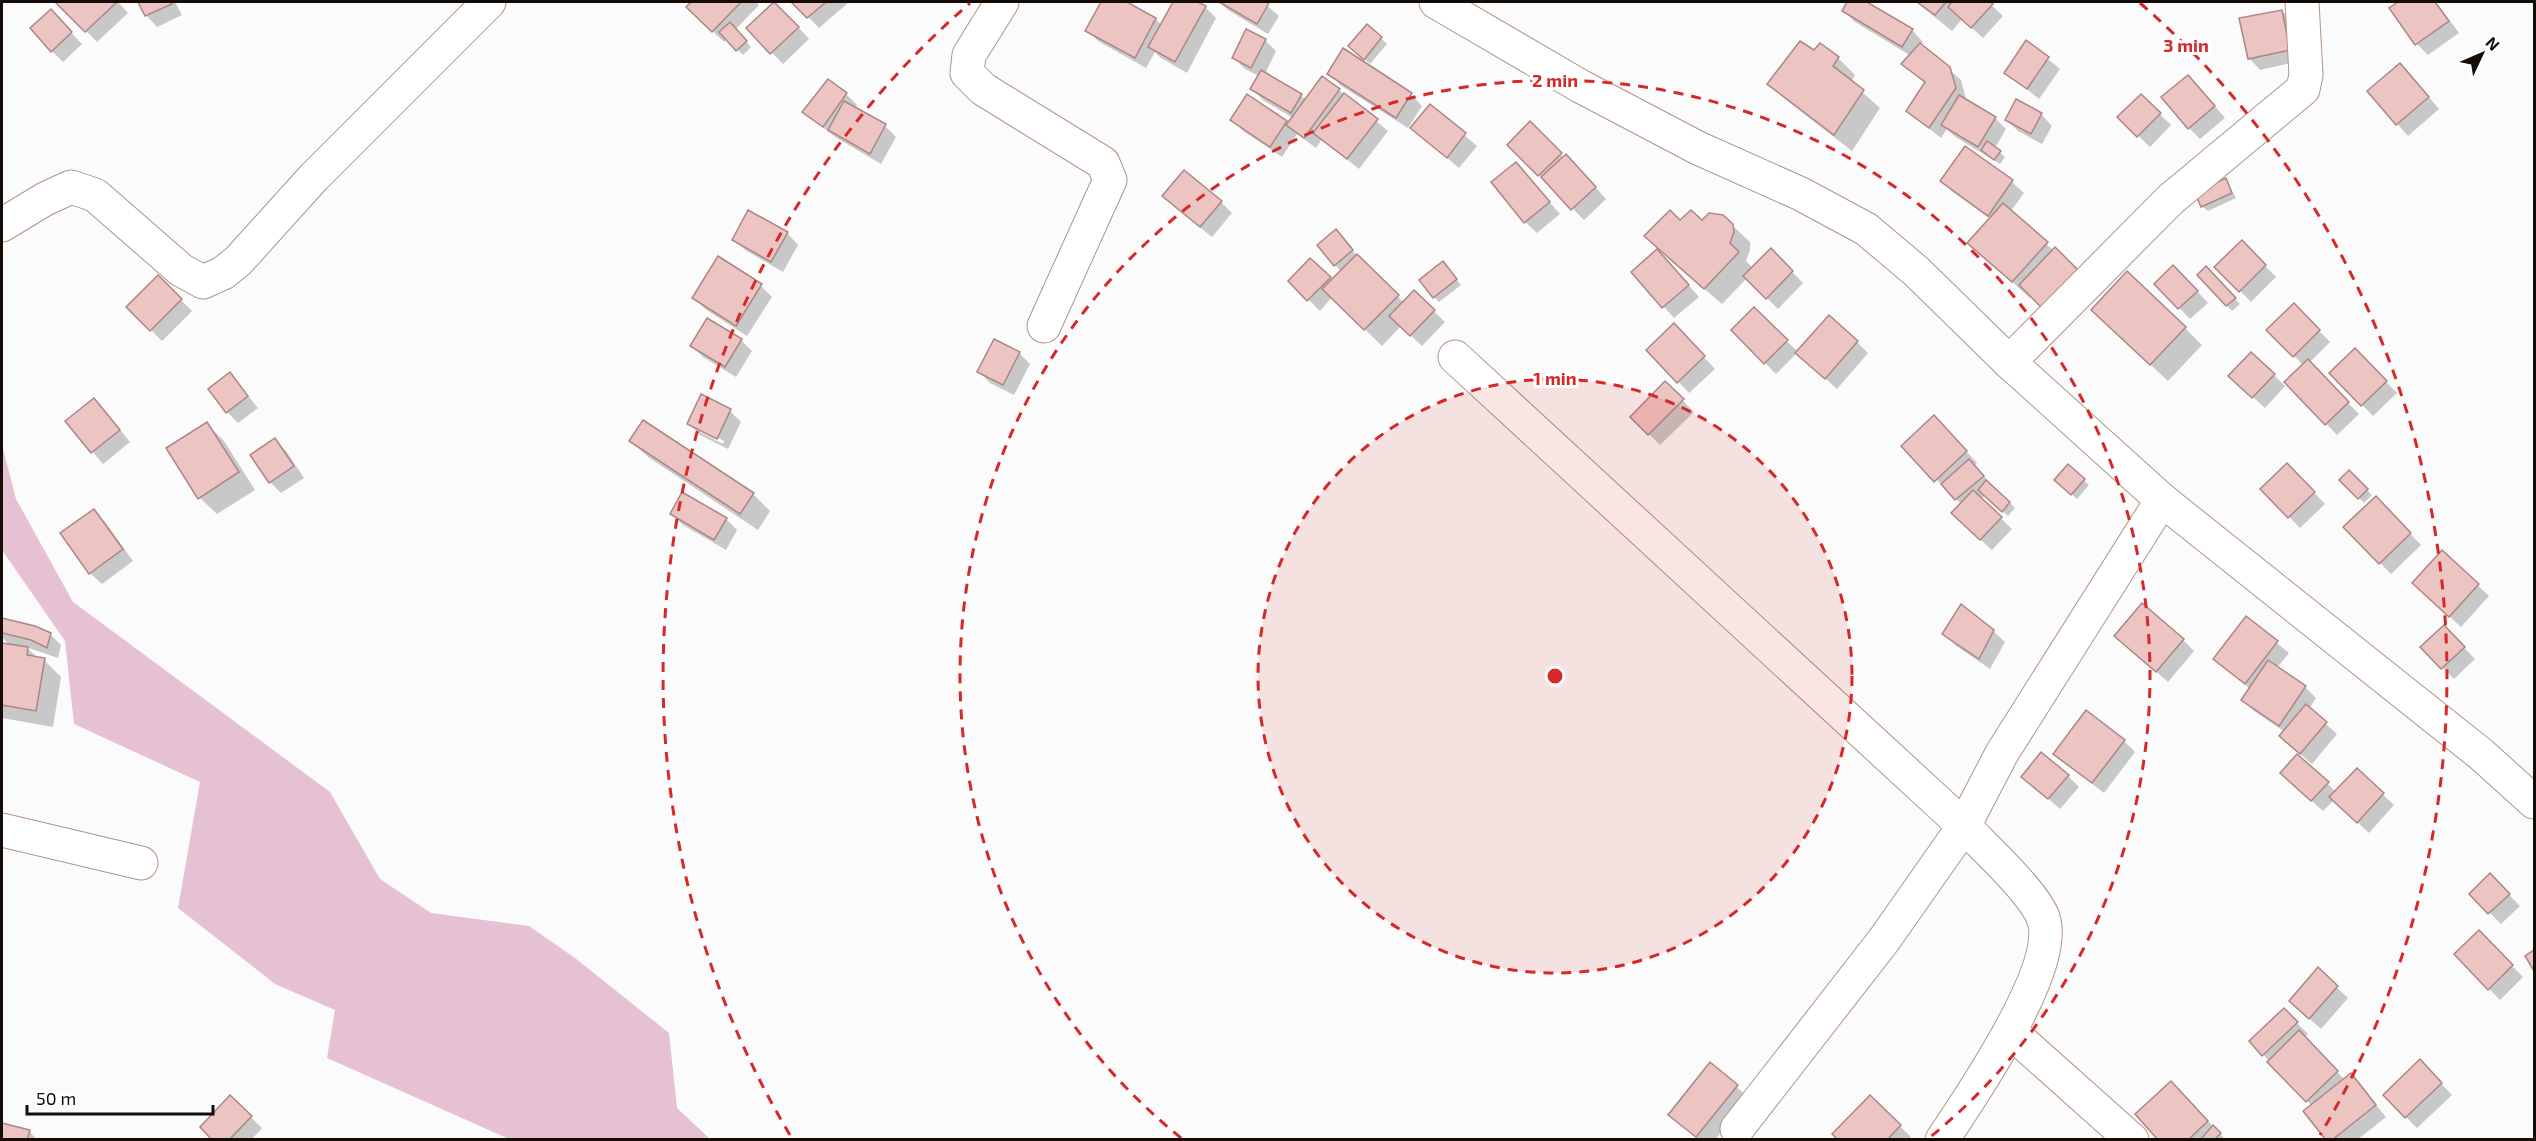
<svg xmlns="http://www.w3.org/2000/svg" width="2536" height="1141" viewBox="0 0 2536 1141" font-family="'Exo 2',sans-serif">
	<style>
		.green { fill: #e6c1d3 }
		.shadow { fill: #0003; fill-rule: evenodd }
		.building { fill: #ecc4c2; stroke: #ab8685; stroke-width: 1.5 }
		.lines { fill: none; stroke-linecap: round; stroke-linejoin: round }
		.minor-casing { stroke: #b29481; stroke-width: 35 }
		.minor { stroke: #fff; stroke-width: 33 }
		.ring { fill: none; stroke: #d62828; stroke-width: 3; stroke-dasharray: 10 8 }
		.centre { fill: #d62828; stroke: #fff; stroke-width: 3 }
		.ring-label { font-size: 18px; text-anchor: middle; font-weight: bold; fill: #d62828; stroke: #fff; stroke-width: 6; stroke-linejoin: round; paint-order: stroke }
	</style>
	<rect width="100%" height="100%" fill="#fbfbfb"/>
	<path class="green" d="M2,445l14,54 57,103 257,190 50,87 51,34 98,13 46,32 94,75 8,75 33,31h-201l-182,-81 8,-48 -60,-26 -97,-76 22,-126 -126,-58 -9,-83 -63,-91z"/>
	<g class="shadow">
		<path d="M57,2h61l10,11 -31,29z"/>
		<path d="M140,2h35l7,13 -25,12 -11,-12z"/>
		<path d="M693,2h63l3,3 -24,25 16,17 -8,8 -16,-16 -3,3 -36,-35z"/>
		<path d="M794,2h55l-30,26z"/>
		<path d="M1103,2h21l32,17 6,7 13,-24h20l10,5 11,11 -29,55 -26,-15 -6,-6 -9,16 -48,-27 -11,-11z"/>
		<path d="M1220,2h43l16,14 -11,18 -40,-24z"/>
		<path d="M1849,2h15l48,28 11,12 -2,3 40,35 5,19 29,19 11,11 -11,19 10,9 -5,7 -46,-28 -7,-7 -6,9 -33,-27 18,-27 -23,-20 8,-8 -56,-34 -11,-11z"/>
		<path d="M1916,2h72l15,14 -20,22 -21,-19 -10,12z"/>
		<path d="M2400,2h36l23,31 -31,22 -11,-11 -26,-36z"/>
		<path d="M2282,11l11,11 8,39 -41,9 -11,-12z"/>
		<path d="M786,14l23,25 -26,25 -35,-36z"/>
		<path d="M62,23l20,21 -19,18 -11,-11z"/>
		<path d="M1367,26l20,18 -17,20 -15,-13z"/>
		<path d="M1265,40l11,11 -11,23 42,26 32,-10 49,41 -29,38 -37,-30 -6,9 -19,-14 -15,23 -39,-26 -11,-12 16,-23 41,29 4,-7 -30,-18 -11,-11 7,-13 -14,-7 -11,-11z"/>
		<path d="M2027,42l33,27 -21,30 -33,-26z"/>
		<path d="M1815,52l23,6 17,17 -4,7 29,26 -28,43 -66,-51 -17,-17z"/>
		<path d="M1329,73l82,21 11,12 -14,22 -68,-43z"/>
		<path d="M2411,76l28,33 -31,27 -39,-44z"/>
		<path d="M2199,88l26,30 -25,21 -11,-11z"/>
		<path d="M846,94l11,11 -2,4 30,17 11,11 -15,27 -46,-27 -31,-25z"/>
		<path d="M2141,96l30,29 -21,22 -31,-30z"/>
		<path d="M1430,106l47,40 -18,22 -47,-40z"/>
		<path d="M2041,114l11,12 -10,18 -24,-13 -12,-11z"/>
		<path d="M1530,124l34,34 13,9 29,32 -22,21 -75,-75z"/>
		<path d="M1965,148l47,34 12,11 -13,18 43,40 -24,47 -61,-55 21,-24 -37,-27 -12,-11z"/>
		<path d="M1516,164l44,50 -23,19 -12,-11z"/>
		<path d="M2226,180l10,18 -28,13 -6,-5z"/>
		<path d="M1221,202l11,11 -20,24 -37,-30z"/>
		<path d="M1680,222l52,3 18,17v8l-4,11 7,7 18,-18 32,33 -25,26 -31,-31 -25,26 -59,-51z"/>
		<path d="M787,233l11,12 -15,27 -38,-22 -12,-11z"/>
		<path d="M1341,236l16,20 47,47 10,-11 31,30 -23,24 -21,-20 -19,20 -50,-49 -12,14 -30,-30 21,-21 21,20 9,-9 -6,-6z"/>
		<path d="M2242,243l34,34 -25,25 -34,-35z"/>
		<path d="M719,258l42,28 11,11 -25,39 -42,-27 -11,-12z"/>
		<path d="M1668,262l31,35 -25,21 -41,-46z"/>
		<path d="M2206,268l34,36 -8,7 -33,-36z"/>
		<path d="M1448,269l13,16 -22,17 -5,-5z"/>
		<path d="M158,277l34,34 -30,30 -34,-34z"/>
		<path d="M2185,278l23,25 -18,16 -34,-35z"/>
		<path d="M2294,305l36,37 -21,21 50,51 -22,21 -51,-53 17,-17 -35,-35z"/>
		<path d="M1754,309l44,43 59,-10 11,11 -31,36 -40,-36 -21,21 -43,-44z"/>
		<path d="M1674,325l41,44 -26,24 -41,-43z"/>
		<path d="M2110,327l75,1 17,17 -34,36z"/>
		<path d="M741,340l11,11 -16,26 -33,-20 -11,-11z"/>
		<path d="M2355,350l42,43 -24,23 -42,-43z"/>
		<path d="M1019,353l11,11 -16,31 -24,-12 -11,-11z"/>
		<path d="M230,374l28,34 -20,15 -11,-11z"/>
		<path d="M2274,375l11,11 -20,22 -23,-21z"/>
		<path d="M1665,383l29,29 -34,33 -28,-28z"/>
		<path d="M702,396l28,15 11,11 -13,27 -28,-14 -12,-12zM700,429l24,12 -1,3 -23,-12z"/>
		<path d="M105,411l25,31 -27,22 -36,-43z"/>
		<path d="M207,424l17,17 31,49 -38,24 -17,-16z"/>
		<path d="M1945,428l32,35 -3,3 41,42 -7,8 -23,-21 -4,4 31,30 -20,21 -28,-25 -3,-21 -58,-58z"/>
		<path d="M275,440l11,11 18,27 -23,15 -11,-11z"/>
		<path d="M631,441l122,53 17,17 -12,19 -110,-73z"/>
		<path d="M2287,465l38,39 -25,24 -38,-39z"/>
		<path d="M2068,466l21,19 -12,14 -21,-19z"/>
		<path d="M2349,472l23,23 -8,8 -23,-23z"/>
		<path d="M2376,498l45,47 -30,29 -46,-47z"/>
		<path d="M93,511l12,11 28,39 -31,23 -12,-11z"/>
		<path d="M672,514l54,5 11,11 -11,20 -43,-25z"/>
		<path d="M2442,552l47,44 -28,31 -36,-33z"/>
		<path d="M2247,618l42,35 -12,15 28,19 11,11 -7,11 28,25 -25,30 -20,-17 -7,-15 -31,-21 -12,-11 8,-11 -35,-30z"/>
		<path d="M2,619l32,8 16,7 11,11 -3,13 -32,-11 12,11 6,2 17,17 -8,50 -51,-9v-74l8,2 -8,-9z"/>
		<path d="M2444,627l31,32 -21,20 -32,-32z"/>
		<path d="M1993,631l12,11 -15,27 -35,-24 -11,-11z"/>
		<path d="M2116,636l67,4 11,11 -26,31z"/>
		<path d="M2124,741l11,11 -31,41 -49,-39z"/>
		<path d="M2357,770l37,35 -25,28 -35,-33 -11,11 -30,-27 34,-1 9,9z"/>
		<path d="M2023,776h45l11,11 -19,22z"/>
		<path d="M2490,875l30,31 -19,18 -30,-30z"/>
		<path d="M2479,932l44,45 -23,23 -44,-45z"/>
		<path d="M2318,970l30,28 -27,31 -19,-17z"/>
		<path d="M2284,1010l24,24 -4,4 41,42 6,-5 35,42 -29,23h-29l-16,-34 -61,-64z"/>
		<path d="M2420,1061l32,34 -35,33 -11,-11z"/>
		<path d="M1710,1064l38,33 -33,43h-17l-28,-26z"/>
		<path d="M2182,1094l43,45 -1,1h-64z"/>
		<path d="M230,1097l32,31 -11,12h-37z"/>
		<path d="M1870,1097l41,40 -3,3h-69z"/>
		<path d="M2,1125l27,6 8,9h-35z"/>
	</g>
	<g class="building">
		<path d="M55,2h62l-32,30z"/>
		<path d="M138,2h33l1,2 -27,12z"/>
		<path d="M691,2h50l-29,30 -26,-25z"/>
		<path d="M774,2l25,25 -29,27 -24,-26z"/>
		<path d="M791,2h35l-19,16z"/>
		<path d="M1101,2h26l29,16 -21,40 -50,-27z"/>
		<path d="M1173,2h25l8,4 -31,56 -27,-15z"/>
		<path d="M1219,2h47l3,1 -12,21z"/>
		<path d="M1847,2h20l46,27 -11,18 -60,-36z"/>
		<path d="M1917,2h29l-11,13z"/>
		<path d="M1952,2h38l3,2 -22,24 -23,-21z"/>
		<path d="M2398,2h37l14,19 -34,24 -26,-37z"/>
		<path d="M51,9l21,23 -21,20 -21,-24z"/>
		<path d="M2282,10l8,40 -42,9 -9,-41z"/>
		<path d="M730,22l17,19 -11,10 -17,-19z"/>
		<path d="M1367,24l15,13 -18,23 -16,-14z"/>
		<path d="M1246,29l20,10 -15,29 -19,-10z"/>
		<path d="M2026,40l23,17 -22,32 -23,-16z"/>
		<path d="M1800,41l14,9 6,-7 19,14 -6,9 31,24 -30,45 -67,-51z"/>
		<path d="M1920,43l30,24 6,21 -27,40 -23,-17 19,-29 -24,-18z"/>
		<path d="M1343,48l69,45 -16,25 -69,-44z"/>
		<path d="M2400,63l29,34 -33,28 -29,-34z"/>
		<path d="M1261,70l41,24 -11,19 -41,-24z"/>
		<path d="M2188,75l27,31 -27,23 -27,-32z"/>
		<path d="M1322,76l18,13 -36,49 -18,-13z"/>
		<path d="M828,79l19,14 -24,34 -21,-15z"/>
		<path d="M1344,93l34,26 -31,40 -34,-26z"/>
		<path d="M1247,94l40,27 -17,26 -40,-27z"/>
		<path d="M2141,94l20,19 -24,24 -20,-20z"/>
		<path d="M1959,95l37,22 -18,30 -37,-22z"/>
		<path d="M2016,99l26,14 -11,21 -26,-14z"/>
		<path d="M844,101l42,23 -16,30 -42,-24z"/>
		<path d="M1430,104l36,29 -19,25 -37,-30z"/>
		<path d="M1530,121l32,32 -24,23 -31,-31z"/>
		<path d="M1987,141l14,10 -7,9 -13,-10z"/>
		<path d="M1965,146l48,34 -25,36 -48,-35z"/>
		<path d="M1566,154l30,33 -25,23 -30,-33z"/>
		<path d="M1516,162l34,40 -26,21 -33,-41z"/>
		<path d="M1184,170l38,31 -22,26 -38,-31z"/>
		<path d="M2226,178l6,15 -31,14 -6,-14z"/>
		<path d="M2003,203l45,39 -36,40 -45,-39z"/>
		<path d="M748,210l40,22 -17,30 -39,-22z"/>
		<path d="M1670,210l10,10 11,-10 11,10 7,-7 14,2 10,9 1,8 -4,11 9,9 -35,37 -60,-53z"/>
		<path d="M1336,229l17,21 -19,16 -17,-21z"/>
		<path d="M2242,240l24,25 -27,27 -25,-25z"/>
		<path d="M2055,247l24,24 -37,37 -23,-23z"/>
		<path d="M1771,248l22,23 -27,28 -23,-23z"/>
		<path d="M1657,249l32,36 -27,23 -31,-36z"/>
		<path d="M1357,254l42,41 -35,35 -42,-41z"/>
		<path d="M718,256l44,28 -26,42 -44,-28z"/>
		<path d="M1310,258l21,19 -24,24 -19,-20z"/>
		<path d="M1443,261l14,18 -24,19 -14,-18z"/>
		<path d="M2173,265l25,26 -20,18 -24,-25z"/>
		<path d="M2206,266l30,32 -10,8 -29,-31z"/>
		<path d="M2127,271l59,56 -36,38 -59,-55z"/>
		<path d="M158,275l24,24 -32,32 -24,-24z"/>
		<path d="M1414,290l21,20 -25,26 -21,-20z"/>
		<path d="M2294,303l26,27 -27,27 -27,-27z"/>
		<path d="M1754,307l34,33 -24,24 -33,-34z"/>
		<path d="M1829,315l29,26 -33,38 -30,-26z"/>
		<path d="M707,318l35,21 -17,28 -35,-21z"/>
		<path d="M1674,323l31,33 -28,27 -31,-33z"/>
		<path d="M994,339l26,13 -17,33 -26,-13z"/>
		<path d="M2355,348l32,33 -26,25 -32,-33z"/>
		<path d="M2251,352l24,22 -23,24 -24,-22z"/>
		<path d="M2308,359l41,43 -24,23 -41,-43z"/>
		<path d="M230,372l18,24 -22,17 -18,-24z"/>
		<path d="M1665,381l19,18 -36,36 -18,-18z"/>
		<path d="M701,394l30,15 -14,30 -30,-15z"/>
		<path d="M94,398l26,32 -29,23 -26,-32z"/>
		<path d="M1934,415l33,36 -33,31 -33,-36z"/>
		<path d="M643,420l111,73 -14,21 -111,-73z"/>
		<path d="M207,422l32,50 -41,27 -32,-51z"/>
		<path d="M275,438l19,28 -25,17 -19,-28z"/>
		<path d="M1969,459l15,17 -29,24 -14,-16z"/>
		<path d="M2287,463l28,29 -27,26 -28,-29z"/>
		<path d="M2068,464l17,15 -14,16 -17,-15z"/>
		<path d="M2349,470l19,19 -10,10 -19,-19z"/>
		<path d="M1986,480l24,22 -8,10 -24,-22z"/>
		<path d="M1973,490l29,27 -22,23 -29,-27z"/>
		<path d="M682,492l45,26 -13,22 -44,-26z"/>
		<path d="M2376,496l35,37 -32,31 -36,-37z"/>
		<path d="M94,509l29,40 -34,25 -29,-41z"/>
		<path d="M2442,550l37,34 -30,33 -37,-34z"/>
		<path d="M2142,603l42,36 -28,33 -42,-36z"/>
		<path d="M1961,604l33,26 -15,29 -37,-25z"/>
		<path d="M2246,616l32,25 -33,43 -32,-25z"/>
		<path d="M2,618l33,8 16,7 -4,15 -16,-8 -29,-7z"/>
		<path d="M2444,625l21,22 -24,22 -21,-22z"/>
		<path d="M2,643l26,4 -1,8 18,3 -9,53 -34,-6z"/>
		<path d="M2268,660l38,26 -27,40 -38,-26z"/>
		<path d="M2306,704l21,18 -27,32 -21,-18z"/>
		<path d="M2086,710l39,30 -33,43 -39,-29z"/>
		<path d="M2041,752l28,23 -21,24 -27,-22z"/>
		<path d="M2297,754l32,28 -18,19 -31,-28z"/>
		<path d="M2357,768l27,25 -27,30 -28,-26z"/>
		<path d="M2490,873l20,21 -22,20 -19,-20z"/>
		<path d="M2479,930l34,35 -25,25 -34,-36z"/>
		<path d="M2534,950v21l-9,-15z"/>
		<path d="M2318,967l20,19 -29,33 -20,-18z"/>
		<path d="M2284,1008l14,14 -36,34 -13,-15z"/>
		<path d="M2299,1030l39,41 -32,31 -39,-40z"/>
		<path d="M2420,1059l22,24 -37,35 -22,-23z"/>
		<path d="M1710,1062l28,23 -42,52 -28,-22z"/>
		<path d="M2351,1073l25,32 -44,35h-6l-23,-29z"/>
		<path d="M2171,1081l37,40 -20,19h-30l-23,-26z"/>
		<path d="M230,1095l22,21 -23,24h-17l-12,-13z"/>
		<path d="M1870,1095l31,30 -14,15h-49l-6,-6z"/>
		<path d="M2,1123l28,7 -3,10h-25z"/>
		<path d="M2213,1125l8,8 -7,7h-14z"/>
	</g>
	<g class="lines">
		<g class="minor-casing">
			<g id="minor">
				<path d="M1002,2l-33,53 -2,18 16,16 120,74 7,17 -66,146"/>
				<path d="M1436,2l144,84 118,62 103,46 65,35 50,42 93,91 153,138 320,255 52,47"/>
				<path d="M2,225l43,-26 26,-12 24,8 86,75 22,12 20,-9 15,-12 76,-84 175,-175"/>
				<path d="M1455,357l509,469 -80,114 -147,189"/>
				<path d="M2009,362l162,-163 132,-110 3,-14 -4,-73"/>
				<path d="M2,830l139,33"/>
				<path d="M2011,1032l121,108"/>
				<path d="M1942,1140c28,-42 122,-178 100,-225 -12,-26 -57,-67 -78,-89l38,-73 160,-253"/>
			</g>
		</g>
		<use href="#minor" class="minor"/>
	</g>
	<circle cx="1555" cy="676" r="297" fill="#d62828" fill-opacity=".12"/>
	<g class="ring">
		<circle cx="1555" cy="676" r="297"/>
		<path d="M1181 1138A595 595 0 1 1 1929 1138"/>
		<path d="M790 1135A892 892 0 0 1 970 3M2140 3A892 892 0 0 1 2320 1135"/>
	</g>
	<circle cx="1555" cy="676" r="9" class="centre"/>
	<g class="ring-label">
		<text x="2186" y="52">3 min</text>
		<text x="1555" y="87">2 min</text>
		<text x="1555" y="385">1 min</text>
	</g>
	<rect width="2536" height="1141" fill="none" stroke="#160c06" stroke-width="6"/>
	<g transform="translate(2482 54) rotate(46)" stroke="#ffffff" stroke-width="4.5" paint-order="stroke">
	<path d="M0-4.5L10 22L0 15L-10 22Z" fill="#160c06"/>
	<text y="-9" font-size="16" font-weight="bold" text-anchor="middle" fill="#160c06">N</text>
	</g>
	<path d="M27 1105v9h186v-9" fill="none" stroke="#160c06" stroke-width="3"/>
	<text x="36" y="1105" font-size="18" fill="#160c06" stroke="#ffffff" stroke-width="4.5" paint-order="stroke">50 m</text>
</svg>
